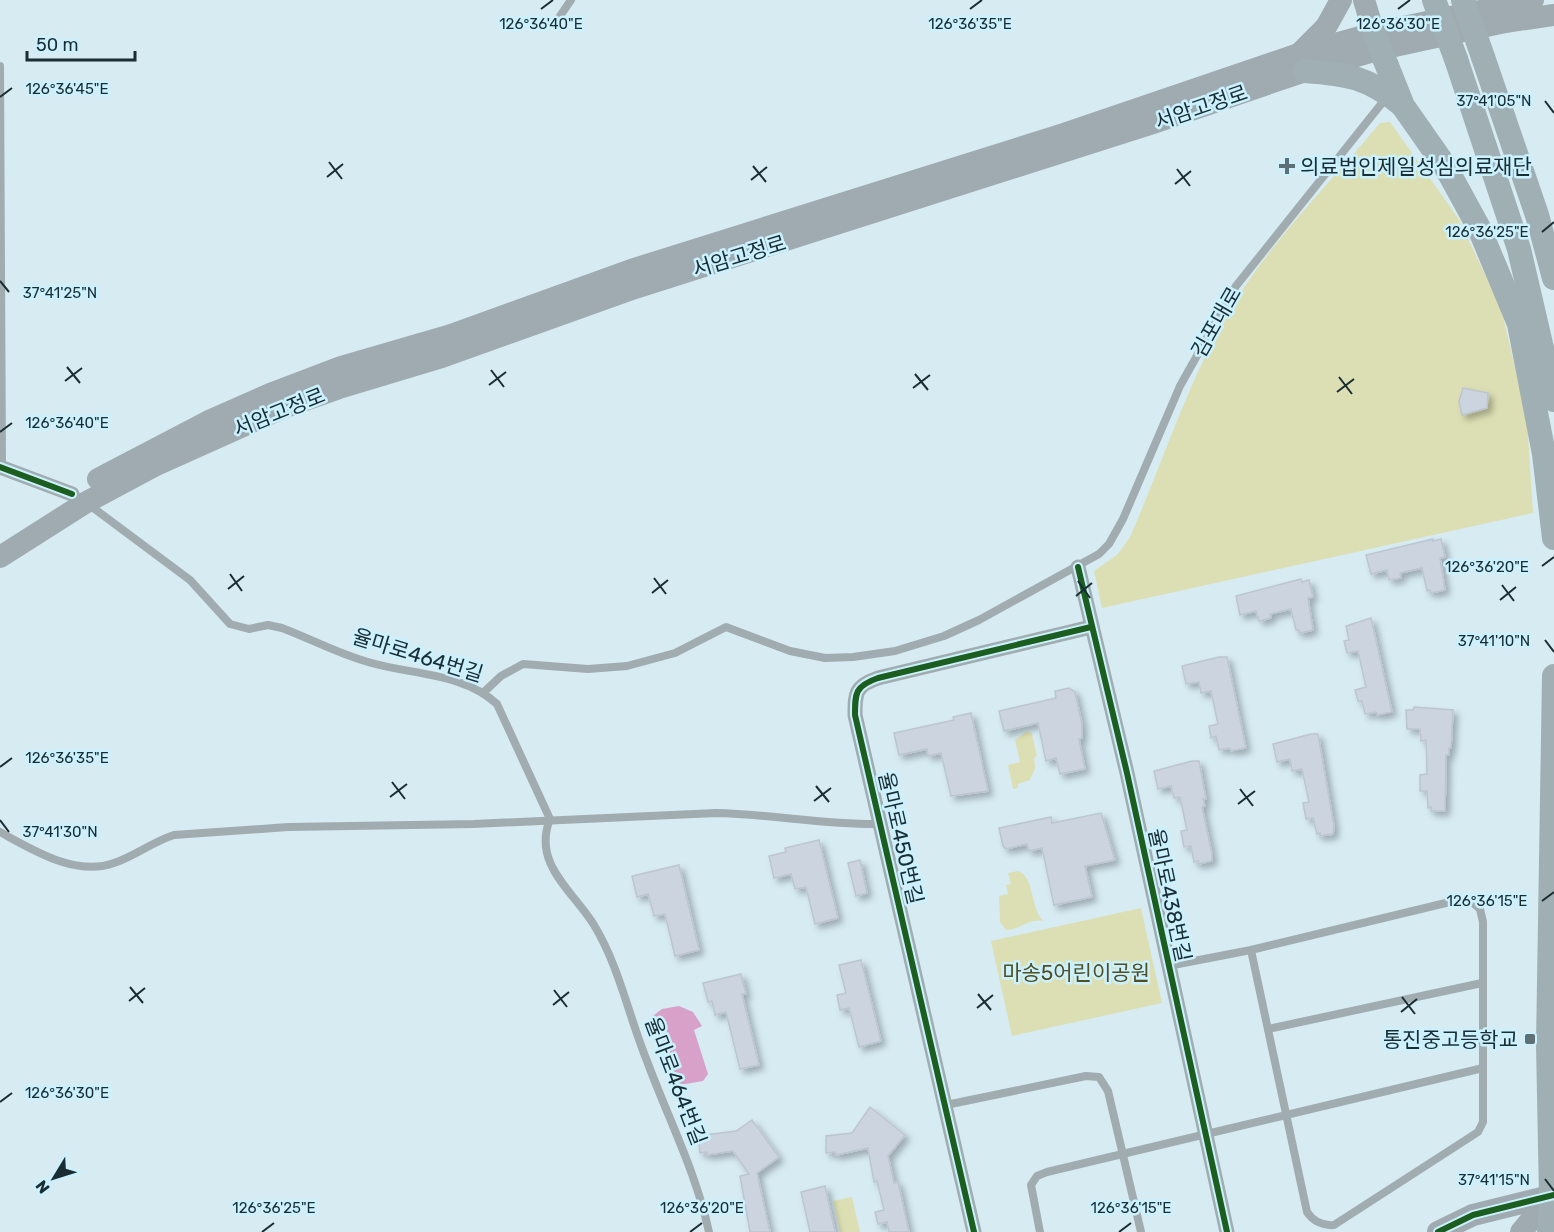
<svg xmlns="http://www.w3.org/2000/svg" width="1554" height="1232" viewBox="0 0 1554 1232" font-family="Rubik,'Noto Sans KR',sans-serif">
	<style>
		.green { fill: #dcdfb3 }
		.water { fill: #d8a1ca }
		.building { fill: #cbd4df; stroke: #bcc5d0; stroke-width: 1.5; filter: url(#shadow) }
		.lines { fill: none; stroke-linecap: round; stroke-linejoin: round }
		.lane { stroke: #a1acb0; stroke-width: 8 }
		.street { stroke: #a1acb0; stroke-width: 15 }
		.secondary { stroke: #9fabb0; stroke-width: 22 }
		.primary { stroke: #a0afb3; stroke-width: 24 }
		.primary-bridge { stroke: #a0afb3; stroke-width: 24 }
		.cycleway-casing { stroke: #cbf1ff; stroke-width: 10 }
		.cycleway { stroke: #1b5e20; stroke-width: 6 }
		.ticks { fill: none; stroke: #1a2d33; stroke-width: 2 }
		.poi-dot { fill: #5c7076; stroke: #cbf1ff; stroke-width: 2 }
		.labels { text-anchor: middle; dominant-baseline: central; stroke-width: 5; stroke-linejoin: round; paint-order: stroke }
		.street-label { font-size: 21px; fill: #1a2d33; stroke: #cbf1ff }
		.poi-label { font-size: 21px; fill: #1a2d33; stroke: #cbf1ff; text-anchor: start }
		.park-label { font-size: 21px; fill: #534e22; stroke: #cbf1ff }
		.ticks-label { font-size: 15px; text-anchor: middle; fill: #1a2d33; stroke: #cbf1ff; stroke-width: 5; stroke-linejoin: round; paint-order: stroke }
	</style>
	<defs>
		<filter id="shadow"><feDropShadow dx="4.5" dy="4.5" stdDeviation="3" flood-color="#0004"/></filter>
	</defs>
	<rect width="100%" height="100%" fill="#d7ebf3"/>
	<g class="green">
		<path d="M1390,122l68,96 43,90 26,111 6,94 -431,95 -8,-37 24,-17 12,-17c35,-79 60,-163 106,-237 40,-64 96,-119 144,-177z"/>
		<path d="M1027,731l5,3 5,22 -3,2 1,10 -5,12 -12,4v4l-5,1 -5,-24 12,-3 -5,-22z"/>
		<path d="M1018,871c17,6 12,37 25,50 -15,-3 -23,9 -37,9l-6,-8 -1,-26 9,-2 -2,-9 5,-1 -3,-11z"/>
		<path d="M1141,908l21,95 -150,33 -21,-95z"/>
		<path d="M852,1197l8,35h-20l-7,-31z"/>
	</g>
	<path class="water" d="M679,1006l14,6 9,14 -8,4 14,44 -5,7 -23,4 -30,-67 12,-9z"/>
	<g class="building">
		<path d="M1463,388l25,5 -1,15 -25,7 -3,-14z"/>
		<path d="M1433,539v2l8,-2 4,18 -5,1 5,32 -14,3 -1,-3 -3,1 -5,-23 -22,5 1,5 -12,2 -2,-10 -16,4 -5,-19z"/>
		<path d="M1301,579l1,3 7,-2 4,17 -5,1 5,32 -13,3 -1,-3h-3l-5,-21 -21,5 1,4 -12,3 -3,-10 -16,4 -4,-19z"/>
		<path d="M1371,618l21,94 -15,3 -1,-3 -11,2 -3,-13h-4l-3,-11 11,-3 -8,-36 -11,2 -3,-12 5,-1 -3,-14z"/>
		<path d="M1219,657h8l19,91 -15,3 -1,-3 -11,2 -3,-14 -5,2 -2,-12 9,-2 -7,-33 -10,2 -2,-11 -13,2 -4,-18z"/>
		<path d="M1069,688l6,4 7,32v14l-3,1 6,30 -25,5 -4,-16 -10,3 -8,-38 -34,8 -5,-20 57,-13 -1,-7z"/>
		<path d="M1414,707l39,3 -2,38h-2v7h-3l-1,56h-14v-4l-3,1 -1,-17h-7v-16l7,-1 -1,-34 -5,1 -1,-12h-13l-1,-19h7z"/>
		<path d="M971,713l17,78 -37,5 -10,-43 -13,3 -1,-7 -28,6 -5,-22 60,-13 -1,-3z"/>
		<path d="M1311,734h7l16,92 -1,8 -13,2v-3l-3,1 -4,-16 -7,1 -3,-16 6,-1 -7,-33 -10,2 -2,-12 -13,3 -4,-18z"/>
		<path d="M1192,761h7l7,38h-3l2,7 -3,1 10,47v7l-14,3v-3l-4,1 -3,-16 -7,1 -3,-16 6,-1 -7,-33 -6,1 -3,-12 -13,3 -4,-18z"/>
		<path d="M1101,813l14,47 -30,6 7,31 -38,8 -12,-57 -13,3 -2,-7 -21,5 -3,-3 -4,-18 52,-11 1,6z"/>
		<path d="M819,840l19,78 -23,6 -9,-37 -11,2 -4,-15 -17,4 -5,-22 17,-4 -1,-4z"/>
		<path d="M860,860l7,33 -11,3 -8,-33z"/>
		<path d="M679,865l20,85 -24,6 -10,-42 -11,2 -6,-22 -11,3 -5,-21z"/>
		<path d="M861,960l20,81 -22,6 -10,-39 -9,2 -3,-15 9,-2 -7,-28z"/>
		<path d="M741,974l5,20h-4l17,71 -19,4 -14,-57 -11,3 -3,-14 -4,1 -5,-19z"/>
		<path d="M870,1107l35,28 -17,21 6,27 4,-1 11,50h-20l-2,-10 -9,2 -3,-12 9,-2 -7,-29 -3,1 -6,-34 -32,7 -1,-3 -9,1v-17l26,-3z"/>
		<path d="M752,1120l27,37 -22,16 13,59h-20l-10,-56 9,-2 -16,-23 -26,4v-3l-7,1 -2,-17 38,-5z"/>
		<path d="M825,1186l10,46h-25l-9,-40z"/>
	</g>
	<g class="lines">
		<g class="lane">
			<path d="M556,22l15,-22"/>
			<path d="M0,66l2,402"/>
			<path d="M88,504l102,76 40,44 19,5 19,-4 14,3c29,11 57,26 86,34 43,13 94,10 129,42l53,115c-18,45 23,72 44,106 25,41 35,92 53,136 21,57 49,111 62,171"/>
			<path d="M484,692l17,-16 22,-12 65,5 39,-3 48,-13 51,-26 64,24 35,7 28,-1 42,-6 49,-15 35,-16 120,-66 10,-10 14,-25 57,-133 56,-100 150,-188"/>
			<path d="M0,832c33,18 76,45 114,31 21,-7 38,-21 60,-28l114,-8 186,-3 242,-11c55,1 109,12 165,11"/>
			<path d="M1168,966l83,-16 203,-49h17l9,8 3,13v200l-5,10 -144,93c-11,1 -21,-4 -27,-13l-56,-262"/>
			<path d="M1268,1029l214,-46"/>
			<path d="M946,1105l140,-29 13,1 9,14 33,141"/>
			<path d="M1040,1232l-9,-47 6,-9 10,-4 436,-104"/>
		</g>
		<g class="street">
			<path d="M0,467l72,27"/>
			<path d="M1078,567l49,206 100,459"/>
			<path d="M974,1232l-119,-517c0,-22 0,-29 23,-37l213,-51"/>
		</g>
		<g class="secondary">
			<path d="M1364,0l10,33"/>
			<path d="M1300,53l26,-26 15,-27"/>
			<path d="M98,479l113,-59 59,-26 71,-27 110,-32 180,-65 433,-136 235,-80 75,-21 159,-33"/>
			<path d="M0,557l85,-54 69,-37 131,-59 54,-19 103,-31 193,-69 518,-165 152,-52 76,-22 124,-27 49,-7"/>
			<path d="M1438,1232l35,-17 81,-20"/>
			<path d="M1521,1232l30,-36"/>
		</g>
		<g class="primary">
			<path d="M1374,33l29,73 42,60 16,29 18,33 40,96 25,130 10,84"/>
			<path d="M1483,57l54,158 17,63"/>
			<path d="M1456,59l63,190 35,151"/>
			<path d="M1305,71c42,3 63,6 97,34"/>
			<path d="M1549,1232l2,-36 -3,-152 6,-368"/>
		</g>
		<g class="primary-bridge">
			<path d="M1434,0l22,59"/>
			<path d="M1463,0l20,57"/>
		</g>
		<g class="cycleway-casing">
			<g id="cycleway">
				<path d="M0,467l72,27"/>
				<path d="M1078,567l49,206 100,459"/>
				<path d="M974,1232l-119,-517c0,-22 0,-29 23,-37l213,-51"/>
				<path d="M1438,1232l35,-17 81,-20"/>
			</g>
		</g>
		<use href="#cycleway" class="cycleway"/>
	</g>
	<path class="ticks" d="M541,9l12,-9M970,9l12,-9M1398,9l12,-9M0,97l12,-9M1545,101l9,12M329,162l13,17M753,166l13,16M1177,169l13,17M327,177l16,-13M751,180l16,-13M1175,184l16,-13M1542,232l12,-10M0,281l9,11M67,367l13,16M491,370l13,17M915,374l13,16M1339,377l13,17M65,381l17,-13M489,385l17,-13M913,388l17,-13M1337,392l17,-13M0,432l12,-9M1542,566l12,-9M230,574l12,17M654,578l12,16M1078,581l12,17M1502,585l12,16M228,589l16,-13M652,593l16,-13M1076,596l16,-13M1500,600l16,-13M1545,640l9,12M0,767l12,-9M392,782l13,17M816,786l13,16M1240,789l13,17M390,797l17,-13M814,801l17,-13M1238,804l17,-13M0,820l9,12M1542,901l12,-9M130,987l13,16M554,990l13,17M978,994l13,16M1402,997l13,17M129,1001l16,-13M553,1005l16,-13M977,1008l16,-13M1401,1012l16,-13M0,1102l12,-9M1545,1179l9,12M262,1232l12,-9M690,1232l12,-9M1119,1232l12,-9"/>
	<g class="poi-dot">
		<path d="M1284 157h6v6h6v6h-6v6h-6v-6h-6v-6h6z"/>
		<rect x="1524" y="1033" width="12" height="12" rx="3"/>
	</g>
	<g class="labels">
		<g class="street-label">
			<text transform="translate(1201 107) rotate(-19)">서암고정로</text>
			<text transform="translate(739 256) rotate(-17)">서암고정로</text>
			<text transform="translate(1216 322) rotate(-60)">김포대로</text>
			<text transform="translate(279 412) rotate(-22)">서암고정로</text>
			<text transform="translate(418 655) rotate(17)">율마로464번길</text>
			<text transform="translate(901 838) rotate(77)">율마로450번길</text>
			<text transform="translate(1170 895) rotate(78)">율마로438번길</text>
			<text transform="translate(676 1081) rotate(69)">율마로464번길</text>
		</g>
		<g class="poi-label">
			<text x="1300" y="166">의료법인제일성심의료재단</text>
			<text x="1518" y="1039" text-anchor="end">통진중고등학교</text>
		</g>
		<g class="park-label">
			<text x="1076" y="972">마송5어린이공원</text>
		</g>
	</g>
	<g class="ticks-label">
		<text x="541" y="29">126°36'40"E</text>
		<text x="970" y="29">126°36'35"E</text>
		<text x="1398" y="29">126°36'30"E</text>
		<text x="67" y="94">126°36'45"E</text>
		<text x="1494" y="106">37°41'05"N</text>
		<text x="1487" y="237">126°36'25"E</text>
		<text x="60" y="298">37°41'25"N</text>
		<text x="67" y="428">126°36'40"E</text>
		<text x="1487" y="572">126°36'20"E</text>
		<text x="1494" y="646">37°41'10"N</text>
		<text x="67" y="763">126°36'35"E</text>
		<text x="60" y="837">37°41'30"N</text>
		<text x="1487" y="906">126°36'15"E</text>
		<text x="67" y="1098">126°36'30"E</text>
		<text x="1494" y="1185">37°41'15"N</text>
		<text x="274" y="1213">126°36'25"E</text>
		<text x="702" y="1213">126°36'20"E</text>
		<text x="1131" y="1213">126°36'15"E</text>
	</g>
	<g transform="translate(54 1178) rotate(232)" stroke="#cbf1ff" stroke-width="4.5" paint-order="stroke">
	<path d="M0-4.5L10 22L0 15L-10 22Z" fill="#1a2d33"/>
	<text y="-9" font-size="16" font-weight="bold" text-anchor="middle" fill="#1a2d33">N</text>
	</g>
	<path d="M27 51v9h108v-9" fill="none" stroke="#1a2d33" stroke-width="3"/>
	<text x="36" y="51" font-size="18" fill="#1a2d33" stroke="#cbf1ff" stroke-width="4.5" paint-order="stroke">50 m</text>
</svg>
